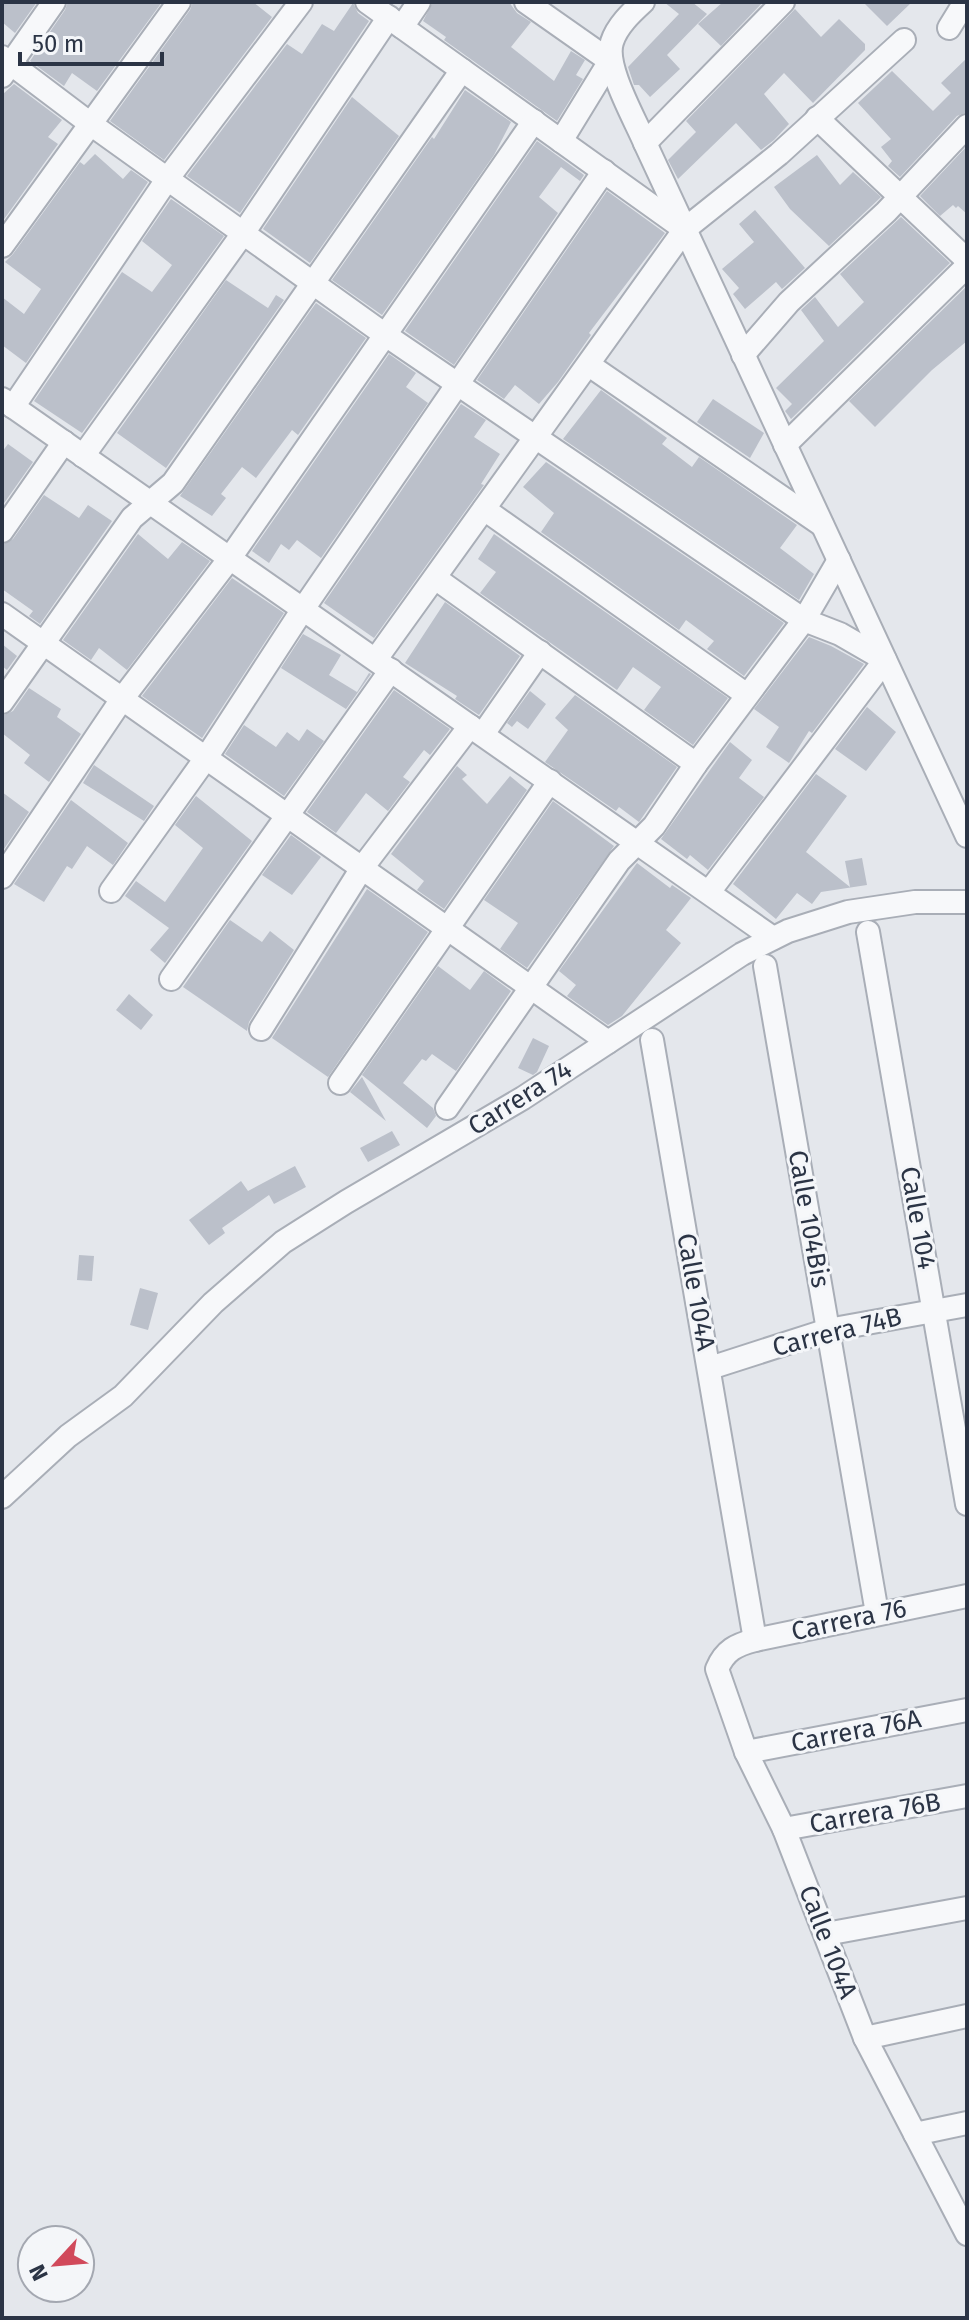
<svg xmlns="http://www.w3.org/2000/svg" width="969" height="2320" viewBox="0 0 969 2320" font-family="'Fira Sans',sans-serif">
	<style>
		.building { fill: #bbc0ca }
		.lines { fill: none; stroke-linecap: round; stroke-linejoin: round }
		.minor-casing { stroke: #a9aeb7; stroke-width: 26 }
		.minor { stroke: #f7f8fa; stroke-width: 22 }
		.labels { text-anchor: middle; dominant-baseline: central; stroke-width: 6; stroke-linejoin: round; paint-order: stroke }
		.street-label { font-size: 26px; fill: #2b3445; stroke: #f4f6f9 }
	</style>
	<rect width="100%" height="100%" fill="#e4e7ec"/>
	<g class="building">
		<path d="M2,2h35l-22,31 -13,-11z"/>
		<path d="M68,2h94l-65,89 -25,-18 -8,13 -34,-25 35,-51z"/>
		<path d="M193,2h60l19,15 -108,143 -54,-39 80,-111z"/>
		<path d="M433,2h76l8,11 14,9 -20,25 43,34 17,-30 14,9 -9,15 7,4 -26,42 -113,-81 2,-3 -23,-16z"/>
		<path d="M664,2h28l15,12 -40,41 13,14 -30,28 -11,-12h-5l-6,-18 51,-53z"/>
		<path d="M723,2h40l-42,44 -23,-22z"/>
		<path d="M863,2h49l-25,24z"/>
		<path d="M353,3l5,10 11,8 -129,192 -53,-37 100,-132 15,10 20,-30 12,7z"/>
		<path d="M795,9l26,28 18,-18 26,25v6l-52,53 -29,-30 -20,21 25,30 -15,16 -13,10 -25,-27 -58,56 -10,-19 28,-28 -10,-11z"/>
		<path d="M967,58v54l-10,4 -57,61 -12,-11 4,-5 -11,-14 10,-8 -33,-36 34,-32 41,40 18,-18 -10,-10z"/>
		<path d="M14,84l48,36 -14,17 10,7 -56,78v-127z"/>
		<path d="M465,90l46,32 -17,33 -112,160 -50,-35 100,-143 2,2z"/>
		<path d="M352,97l47,39 -89,127 -47,-34z"/>
		<path d="M537,141l47,34 -4,6 -19,-14 -22,30 19,16 -104,152 -49,-34z"/>
		<path d="M967,146v68l-9,-8 -2,2 -3,-3 -13,11 -20,-20z"/>
		<path d="M95,154l28,25 8,-9 17,12 -122,181 -24,-18v-48l22,17 17,-25 -36,-27 8,-8 67,-92 4,3z"/>
		<path d="M817,155l23,30 13,-13 28,25 -52,49 -39,-37 -16,-22z"/>
		<path d="M607,191l58,42 -76,100 2,2 -33,47 -19,22 -24,-19 -11,14 -27,-19z"/>
		<path d="M171,199l53,37 -142,197 -48,-32 88,-129 30,20 20,-27 -30,-24z"/>
		<path d="M755,210l50,58 -23,21 -6,-7 -31,27 -12,-15 6,-6 -17,-19 32,-27 -15,-18z"/>
		<path d="M901,217l49,46 -159,156 -6,-8 7,-7 -16,-16 48,-47 -23,-31 14,-13 23,30 26,-25 -24,-28z"/>
		<path d="M226,280l42,28 8,-13 8,5 -118,168 -49,-35z"/>
		<path d="M967,286v55l-35,29 -57,57 -26,-26z"/>
		<path d="M316,303l50,35 -68,97 -6,-5 -36,48 -14,-11 -21,27 5,4 -14,18 -32,-20z"/>
		<path d="M389,354l27,19 -10,14 22,16 -107,155 -24,-18 -8,10 -8,-6 -12,19 -17,-12z"/>
		<path d="M601,390l66,48 -5,6 30,23 7,-10 98,68 -17,23 34,26 -15,26 -236,-161z"/>
		<path d="M713,399l51,34 -14,25 -53,-36z"/>
		<path d="M461,404l25,16 -12,17 26,17 -19,30 3,1 -110,153 -50,-35z"/>
		<path d="M8,444l25,18 -31,44v-54z"/>
		<path d="M546,462l238,161 -40,53 -37,-27 7,-8 -28,-21 -7,10 -138,-98 13,-19 -31,-26z"/>
		<path d="M44,495l35,23 9,-13 24,16 -72,103 -11,-8 4,-5 -31,-22v-44l11,-6z"/>
		<path d="M138,534l30,25 14,-17 28,19 -83,109 -28,-22 -8,12 -28,-20z"/>
		<path d="M494,534l234,164 -35,47 -49,-35 17,-23 -28,-20 -16,23 -137,-97 16,-21 -18,-13z"/>
		<path d="M232,578l52,35 -82,125 -60,-42z"/>
		<path d="M445,602l75,54 -41,59 -24,-16 2,-3 -52,-33z"/>
		<path d="M303,634l38,21 -12,20 28,17 12,-19 2,1 -25,35 -65,-41z"/>
		<path d="M809,637l22,9 33,18 -52,69 -3,-2 -20,32 -23,-16 13,-20 -25,-18z"/>
		<path d="M2,644l15,12 -10,14 -5,-4z"/>
		<path d="M29,688l32,21 -4,8 24,17 -32,48 -25,-19 6,-8 -28,-22v-17l11,-5z"/>
		<path d="M394,690l56,39 -20,26 -6,-5 -21,27 7,5 -22,29 -22,-18 -30,40 -29,-21z"/>
		<path d="M530,691l16,13 -18,25 -11,-8 -5,6 -5,-4z"/>
		<path d="M575,695l102,72 -38,55 -20,-15 -3,4 -71,-49 23,-32 -13,-12z"/>
		<path d="M867,707l29,25 -30,39 -31,-22z"/>
		<path d="M244,725l32,22 11,-15 12,9 8,-12 17,12 -40,55 -59,-42z"/>
		<path d="M730,742l22,18 -13,18 25,19 -56,73 -18,-15 -3,4 -26,-20z"/>
		<path d="M94,765l60,41 -10,15 -61,-38z"/>
		<path d="M457,766l10,9 -5,4 25,25 23,-28 17,14 -83,119 -27,-19 7,-9 -33,-27z"/>
		<path d="M816,774l31,22 -41,56 44,35 -5,-26 17,-3 5,27 -46,7 -9,12 -15,-11 -21,26 -43,-35z"/>
		<path d="M2,792l27,20 -25,37 -2,-2z"/>
		<path d="M196,796l56,45 -87,122 -15,-13 19,-22 -44,-32 11,-15 29,21 38,-54 -28,-23z"/>
		<path d="M71,800l57,43 -15,22 -26,-19 -15,23 -5,-3 -23,36 -30,-18z"/>
		<path d="M553,801l61,45 -87,122 -27,-19 18,-26 -34,-23z"/>
		<path d="M291,835l30,22 -29,38 -30,-20z"/>
		<path d="M637,863l33,25 2,-3 19,13 -25,32 15,13 -59,73 -14,9 -41,-29 9,-11 -17,-14z"/>
		<path d="M367,889l61,43 -100,145 -56,-39z"/>
		<path d="M230,920l32,22 8,-11 24,19 -45,72 -2,9 -64,-44z"/>
		<path d="M438,966l32,24 14,-19 27,20 -55,80 -24,-17 -6,7 -4,-2 -19,24 30,25 3,8 -9,12 -65,-53z"/>
		<path d="M129,994l24,21 -12,15 -25,-20z"/>
		<path d="M533,1038l16,8 -12,26 -4,3 -15,-7z"/>
		<path d="M362,1077l24,44 -36,-29z"/>
		<path d="M392,1131l8,14 -32,17 -8,-14z"/>
		<path d="M295,1166l11,21 -32,17 -5,-9 -47,33 3,5 -16,12 -20,-25 52,-39 7,10z"/>
		<path d="M79,1255l15,1 -2,25 -15,-1z"/>
		<path d="M140,1288l18,5 -10,37 -18,-5z"/>
	</g>
	<g class="lines">
		<g class="minor-casing">
			<g id="minor">
				<path d="M367,2l317,227"/>
				<path d="M526,2l84,59 -49,80"/>
				<path d="M643,2c-12,11 -26,24 -31,40 -8,24 23,77 33,101l322,693"/>
				<path d="M402,27l17,-25"/>
				<path d="M949,28l16,-26"/>
				<path d="M2,57l90,68 292,209 420,286 36,14 45,26 -176,232"/>
				<path d="M2,76l52,-74"/>
				<path d="M817,118l150,142"/>
				<path d="M645,143l138,-141"/>
				<path d="M2,246l177,-244"/>
				<path d="M743,355l46,-53 97,-90 81,-86"/>
				<path d="M589,365l233,160"/>
				<path d="M2,399l771,539"/>
				<path d="M13,407l155,-229 133,-176"/>
				<path d="M785,445l182,-179"/>
				<path d="M83,456l161,-224 145,-215"/>
				<path d="M484,509l263,186"/>
				<path d="M2,531l62,-89"/>
				<path d="M435,578l261,186"/>
				<path d="M2,614l606,428"/>
				<path d="M376,659l309,-430 94,-75 125,-114"/>
				<path d="M2,702l130,-184 41,-35 289,-413"/>
				<path d="M483,734l57,-82"/>
				<path d="M2,877l120,-178 108,-141 304,-437"/>
				<path d="M111,891l95,-133 97,-149 301,-438"/>
				<path d="M868,932l99,572"/>
				<path d="M765,966l112,647"/>
				<path d="M171,979l220,-309"/>
				<path d="M261,1029l101,-161 108,-142"/>
				<path d="M652,1040l103,600"/>
				<path d="M340,1083l210,-302"/>
				<path d="M447,1108l172,-247 35,-35 42,-62 108,-144 35,-60"/>
				<path d="M710,1368l118,-38 139,-25"/>
				<path d="M2,1497l66,-61 55,-40 90,-93 70,-61 63,-40 177,-104 219,-144 46,-23 60,-19 67,-10h52"/>
				<path d="M967,1596l-212,44c-19,5 -30,10 -38,29l29,83 38,77 81,209 102,196"/>
				<path d="M746,1752l221,-42"/>
				<path d="M784,1829l183,-33"/>
				<path d="M826,1934l141,-26"/>
				<path d="M865,2038l102,-22"/>
				<path d="M915,2134l52,-11"/>
			</g>
		</g>
		<use href="#minor" class="minor"/>
	</g>
	<g class="labels">
		<g class="street-label">
			<text transform="translate(520 1098) rotate(-32)">Carrera 74</text>
			<text transform="translate(918 1218) rotate(80)">Calle 104</text>
			<text transform="translate(809 1219) rotate(80)">Calle 104Bis</text>
			<text transform="translate(696 1292) rotate(80)">Calle 104A</text>
			<text transform="translate(837 1332) rotate(-14)">Carrera 74B</text>
			<text transform="translate(849 1620) rotate(-12)">Carrera 76</text>
			<text transform="translate(856 1731) rotate(-11)">Carrera 76A</text>
			<text transform="translate(875 1813) rotate(-10)">Carrera 76B</text>
			<text transform="translate(828 1942) rotate(69)">Calle 104A</text>
		</g>
	</g>
	<rect width="969" height="2320" fill="none" stroke="#2b3445" stroke-width="8"/>
	<g transform="translate(56 2264) rotate(244)"><circle r="38" fill="#f4f6f9" stroke="#a4a8b1" stroke-width="2"/>
	<path d="M0-6L14 30L0 20L-14 30Z" fill="#d1495b"/>
	<text y="-12" font-size="22" font-weight="bold" text-anchor="middle" fill="#2b3445">N</text>
	</g>
	<path d="M20 52v12h142v-12" fill="none" stroke="#2b3445" stroke-width="4"/>
	<text x="32" y="52" font-size="24" fill="#2b3445" stroke="#f4f6f9" stroke-width="6" paint-order="stroke">50 m</text>
</svg>
